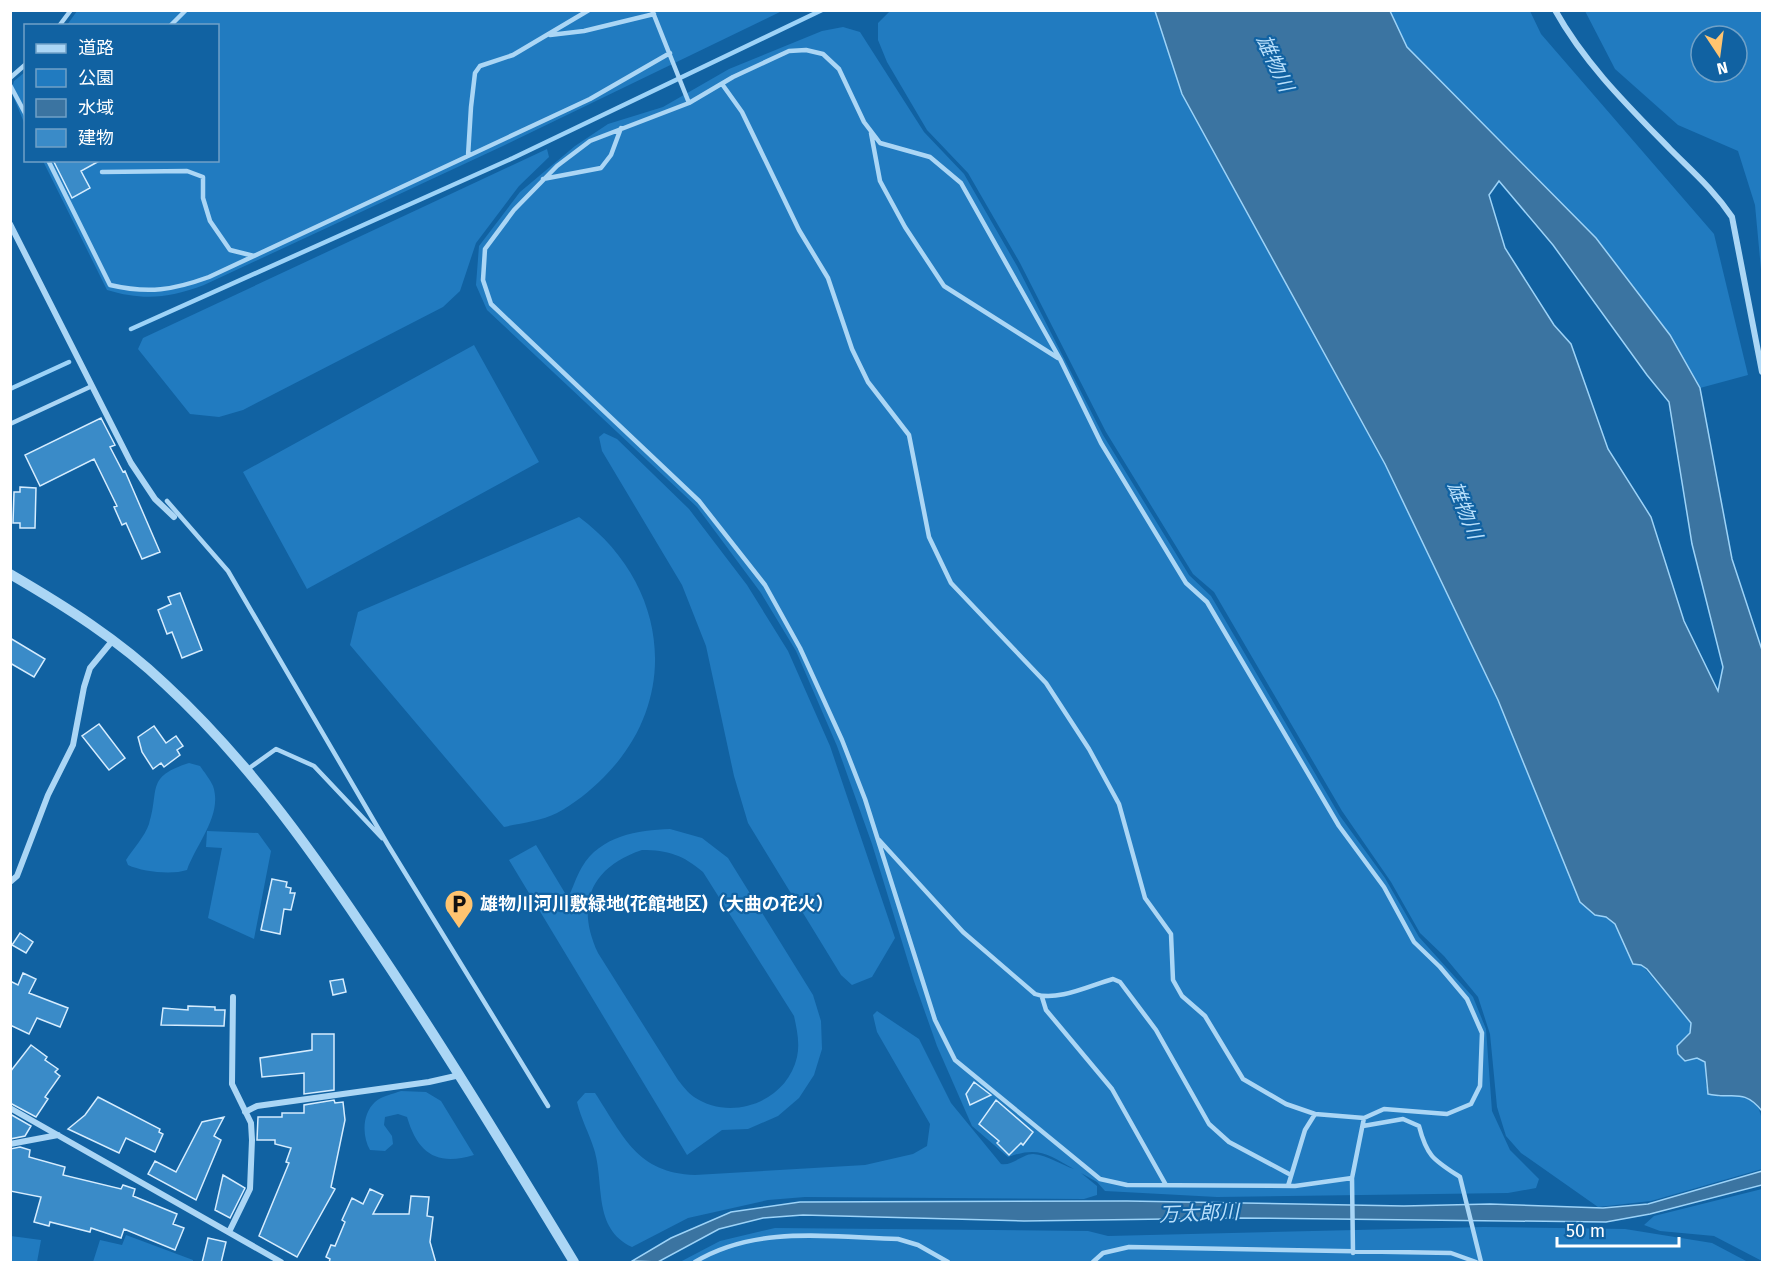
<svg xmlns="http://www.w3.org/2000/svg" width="1773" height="1273" font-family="'Fira Sans','Noto Sans JP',sans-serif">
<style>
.green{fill:#217bc0;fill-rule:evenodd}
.water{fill:#3b74a1;stroke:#9dd3f8;stroke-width:1.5;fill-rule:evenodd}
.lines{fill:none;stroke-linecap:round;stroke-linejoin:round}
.stream{stroke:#9dd3f8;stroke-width:4.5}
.building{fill:#3a8bc8;stroke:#d5ecfe;stroke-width:1.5}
.service{stroke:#abd6f5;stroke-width:4.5}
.minor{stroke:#abd6f5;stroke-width:6}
.tertiary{stroke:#abd6f5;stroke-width:10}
.labels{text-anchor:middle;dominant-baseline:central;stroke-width:4.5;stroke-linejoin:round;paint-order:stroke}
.poi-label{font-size:18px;font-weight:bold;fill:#fff;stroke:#1162a2;text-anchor:start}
.water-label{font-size:20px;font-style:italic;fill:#b8dffb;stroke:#1162a2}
</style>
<rect width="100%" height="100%" fill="#1162a2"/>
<path class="green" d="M77 11H782L505 145 204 285C169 298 144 301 107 290L43 161 218 160V26L67 25Z
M890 11H1155L1182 94 1385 464 1498 700 1571 880 1595 915 1606 917 1615 924 1630 951 1691 1023 1690 1033 1684 1038 1698 1058 1705 1061 1706 1086 1719 1097C1773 1084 1762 1133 1762 1169L1651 1201 1598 1207 1521 1153 1506 1136 1497 1107 1490 1034 1478 997 1444 956 1420 933 1391 882 1342 811 1214 592 1193 574 1106 432 1020 263 968 173 927 130 887 62 878 40V23Z
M1390 11H1530L1541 34 1714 234 1748 375 1700 388 1670 335 1407 47Z
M1585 11H1762V280L1755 205 1738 151 1678 125 1615 69ZM1701 36H1737V72H1701Z
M843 27 860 32 924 132 964 174 1017 266 1103 435 1189 575 1211 596 1340 816 1385 878 1419 937 1473 997 1486 1029 1492 1111 1510 1150 1539 1179 1536 1188 1508 1193 1217 1197 1105 1191 1097 1182 1081 1173 1097 1186V1195L1084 1199 805 1197 768 1200 688 1218 632 1247C592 1228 605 1184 594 1149 589 1133 581 1119 577 1102L585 1093H595C624 1137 637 1173 695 1175L865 1165 913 1154 927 1146 930 1124 877 1032 873 1015 877 1011 919 1039 951 1103 1001 1164C1013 1166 1022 1154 1033 1154 1048 1155 1061 1165 1074 1169 1048 1154 1038 1146 1008 1157L972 1126 937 1046 914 981 872 844 837 746 796 651 761 593 697 507 487 310 476 285 479 246 520 192 575 146 608 124 663 107 729 69 822 31Z
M25 72V125L11 91 14 81Z
M547 149 549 157 519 186 476 243 460 291 443 307 243 410 219 417 190 414 138 349 143 338Z
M474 345 539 462 307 589 243 472Z
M604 433 617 439 689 509 747 585 788 651 830 746 895 938 872 977 852 985 841 975 748 823 734 776 706 646 682 585 602 451 599 437Z
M579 517C667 582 683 698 604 777 590 791 574 804 557 813 541 821 521 823 504 827L350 645 358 612Z
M189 763 200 766C204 772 210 779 213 786 223 815 196 844 187 870 172 875 143 872 128 865L126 860C133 849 145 836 149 824 160 789 145 777 189 763Z
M670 829 702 838 728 858 813 995 821 1021 822 1049 814 1075 799 1098 778 1116 748 1129 722 1130 687 1155 509 860 536 845 568 898C573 888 576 877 582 867 600 836 638 830 670 829ZM642 850C668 850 683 855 703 872L794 1016C797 1030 800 1043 797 1057 787 1102 731 1122 694 1097 688 1093 683 1086 678 1080L598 953C575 904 591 867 642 850Z
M207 831 258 833 271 851 254 939 208 918 222 848 206 847Z
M401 1091 426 1092 441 1101 474 1155C437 1166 418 1154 407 1117L398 1114 385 1117 384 1125 392 1136 393 1144 385 1151 370 1150C362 1136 362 1114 375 1102 381 1096 393 1094 401 1091Z
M1762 1189V1261L1714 1236 1660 1231 1644 1225 1654 1216Z
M1484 1227 1625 1229 1712 1243 1748 1262H680L720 1241 775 1228 1088 1231 1108 1236Z
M126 1235 193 1260V1262H93L100 1240 122 1245Z
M11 1236 41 1240 37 1262H11Z"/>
<path class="water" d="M1155 11H1390L1407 47 1596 238 1670 335 1700 388 1732 559 1762 650V1111C1743 1087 1732 1100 1708 1094L1705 1062 1697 1058 1685 1061 1678 1054 1677 1046 1690 1033 1691 1023 1647 969 1641 965 1633 964 1615 924 1606 917 1595 915 1580 902 1498 700 1385 464 1182 94ZM1499 181 1553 245 1647 375 1669 402 1692 544 1723 667 1718 691 1684 621 1651 517 1608 449 1571 344 1554 325 1505 248 1489 195Z
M1762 1171V1185L1650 1214 1606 1222 1238 1218 1024 1221 803 1215 763 1218 719 1229 658 1262 632 1261 671 1238 731 1212 800 1202 1127 1201 1404 1206 1490 1204 1603 1208 1648 1204Z"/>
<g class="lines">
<path class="stream" d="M131 329 513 158 822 10
M10 389 69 362"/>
</g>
<path class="building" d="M53 160H101L81 171 90 188 72 198Z
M101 418 115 445 110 447 123 472 125 471 160 552 142 559 126 523 122 525 114 507 117 506 94 459 40 486 25 455Z
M20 487 36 488 35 528H20V523H13L14 492H20Z
M180 593 202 650 182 658 172 632 167 634 158 610 171 604 168 597Z
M10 638 45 659 34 677 10 663Z
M99 724 125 758 109 770 82 736Z
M154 726 166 743 176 736 183 746 177 750 180 755 164 767 161 763 153 769 142 752 138 737Z
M272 879 287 882 286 887 291 888 290 893H295L291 910 284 909 280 934 261 930Z
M20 933 33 942 26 953 12 945Z
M23 973 36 979 29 993 68 1008 60 1027 37 1018 29 1034 10 1025V981L18 985Z
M343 979 346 992 333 995 330 981Z
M188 1006 215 1007V1010H225L224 1026 161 1025 163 1008 188 1010Z
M312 1034H334V1090L304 1094V1073L262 1077 260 1058 312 1050Z
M31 1045 47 1057 45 1060 58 1069 55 1072 60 1076 45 1097 48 1099 36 1117 10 1103V1072Z
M974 1082 991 1095 970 1105 966 1094Z
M98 1097 160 1129 159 1132 163 1134 155 1152 126 1138 119 1153 68 1129 85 1115Z
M334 1100 335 1103 343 1102 345 1120 331 1187 335 1189 297 1257 259 1236 289 1163 286 1162 291 1148 275 1144V1140H257L258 1117H282V1113H304V1105Z
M996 1100 1033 1132 1023 1145 1021 1143 1009 1155 997 1143 999 1141 979 1124Z
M10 1114 31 1126 25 1136 10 1139Z
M224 1117 214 1136 221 1140 196 1200 148 1174 155 1161 176 1172 202 1122Z
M20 1147 30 1150 29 1157 65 1167 63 1175 121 1189 123 1185 135 1189 133 1196 177 1214 173 1224 184 1228 175 1250 124 1229 121 1238 91 1228 90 1232 50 1222 49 1226 34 1222 41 1197 10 1191V1149Z
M223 1175 245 1188 230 1218 215 1210Z
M370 1189 383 1195 373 1214H409L411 1196 429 1197 427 1216 433 1217 430 1242 436 1263H329L330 1259 326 1257 331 1245 335 1246 345 1222 342 1220 352 1198 363 1204Z
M208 1238 226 1242 221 1263H202Z"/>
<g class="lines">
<path class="service" d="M652 10 689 103
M59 26 71 10
M170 26 186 10
M550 35 584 31 654 14
M10 78 26 64
M722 84 742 112 799 230 828 278 852 349 868 382 909 435 929 537 951 583 1046 683 1089 749 1119 804 1145 898 1171 934 1173 980 1182 996 1205 1016 1243 1079 1286 1104 1315 1114 1364 1118 1352 1178 1353 1253
M10 85 26 115
M871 133 880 181 905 227 944 286 1058 358
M468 156 471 107 475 73 480 66 513 55 589 10
M48 160 110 285C149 294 173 290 209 277L590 99 670 53
M102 172 187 171 203 177V198L210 221 230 250 254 256
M543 179 601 168 611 155 621 128
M10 424 92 386
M167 501 228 571 388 845 548 1106
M248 769 276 749 314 766 382 838
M879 840 963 932 1035 994C1057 1002 1091 985 1113 979L1120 982 1156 1030 1209 1124 1229 1142 1291 1175
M1042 997 1046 1010 1112 1089 1166 1185
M1363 1126 1403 1119 1419 1126C1427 1157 1434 1160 1460 1177L1481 1262
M1352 1178 1295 1186 1127 1185 1100 1179 955 1060 935 1020 865 799 842 740 800 648 765 585 699 501 491 304 483 280 485 249 514 210 557 166 590 141 689 103 733 77 789 51 806 50 823 54 839 69 864 122 880 143 930 157 961 183 1060 359 1101 443 1186 583 1207 602 1339 826 1384 887 1414 942 1440 967 1467 999 1482 1033 1480 1086 1471 1104 1447 1114 1384 1109 1364 1118
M1288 1186 1305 1130 1315 1114
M695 1262C756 1225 830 1237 898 1239L918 1245 948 1262
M1093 1262 1103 1253 1129 1247 1451 1253 1476 1262"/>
<path class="minor" d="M1555 10C1585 64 1628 106 1670 149 1693 172 1714 190 1732 217L1762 372
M10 224 131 463 155 499 174 517
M10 882 17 876 48 795 73 745 84 687 90 668 113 640
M10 1108 281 1262
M245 1112 257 1106 429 1082 460 1075
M10 1144 58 1135
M229 1232 250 1189 252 1140 251 1123 232 1084 233 997"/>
<path class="tertiary" d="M10 574C65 606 119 640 165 684 243 756 305 841 364 929 438 1038 506 1150 574 1262"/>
</g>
<defs>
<g id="parking-pin" transform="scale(1.5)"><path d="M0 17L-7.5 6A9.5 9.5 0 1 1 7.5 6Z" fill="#ffc470" stroke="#1162a2"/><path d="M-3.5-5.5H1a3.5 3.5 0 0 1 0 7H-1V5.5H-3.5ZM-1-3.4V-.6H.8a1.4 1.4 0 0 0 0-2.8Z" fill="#111"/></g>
</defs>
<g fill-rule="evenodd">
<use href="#parking-pin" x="459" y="904"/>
</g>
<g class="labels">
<g class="poi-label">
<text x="480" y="904">雄物川河川敷緑地(花館地区)（大曲の花火）</text>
</g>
<g class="water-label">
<text transform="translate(1275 63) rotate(65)">雄物川</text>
<text transform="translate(1465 510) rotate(68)">雄物川</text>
<text transform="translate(1199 1213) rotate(-2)">万太郎川</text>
</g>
</g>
<rect width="1773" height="1273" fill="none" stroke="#ffffff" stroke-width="24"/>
<rect x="24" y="24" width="195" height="138" fill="#1162a2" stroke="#70a1c7" stroke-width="1.5"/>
<rect x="36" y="44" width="30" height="9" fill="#abd6f5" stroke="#70a1c7" stroke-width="1.5"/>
<text x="78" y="54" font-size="18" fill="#ffffff">道路</text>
<rect x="36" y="69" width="30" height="18" fill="#217bc0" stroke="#70a1c7" stroke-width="1.5"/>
<text x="78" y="84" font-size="18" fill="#ffffff">公園</text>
<rect x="36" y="99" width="30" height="18" fill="#3b74a1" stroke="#70a1c7" stroke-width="1.5"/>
<text x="78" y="114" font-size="18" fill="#ffffff">水域</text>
<rect x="36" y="129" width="30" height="18" fill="#3a8bc8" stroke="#70a1c7" stroke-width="1.5"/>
<text x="78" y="144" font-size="18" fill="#ffffff">建物</text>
<g transform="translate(1719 54) rotate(167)"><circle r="28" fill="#1162a2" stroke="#70a1c7" stroke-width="1.5"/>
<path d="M0-4.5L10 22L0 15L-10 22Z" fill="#ffc470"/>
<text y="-9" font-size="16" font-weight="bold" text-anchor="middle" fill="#ffffff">N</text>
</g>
<path d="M1557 1237v9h122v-9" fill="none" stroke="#ffffff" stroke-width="3"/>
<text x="1566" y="1237" font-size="18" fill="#ffffff" stroke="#1162a2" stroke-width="4.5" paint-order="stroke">50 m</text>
</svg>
